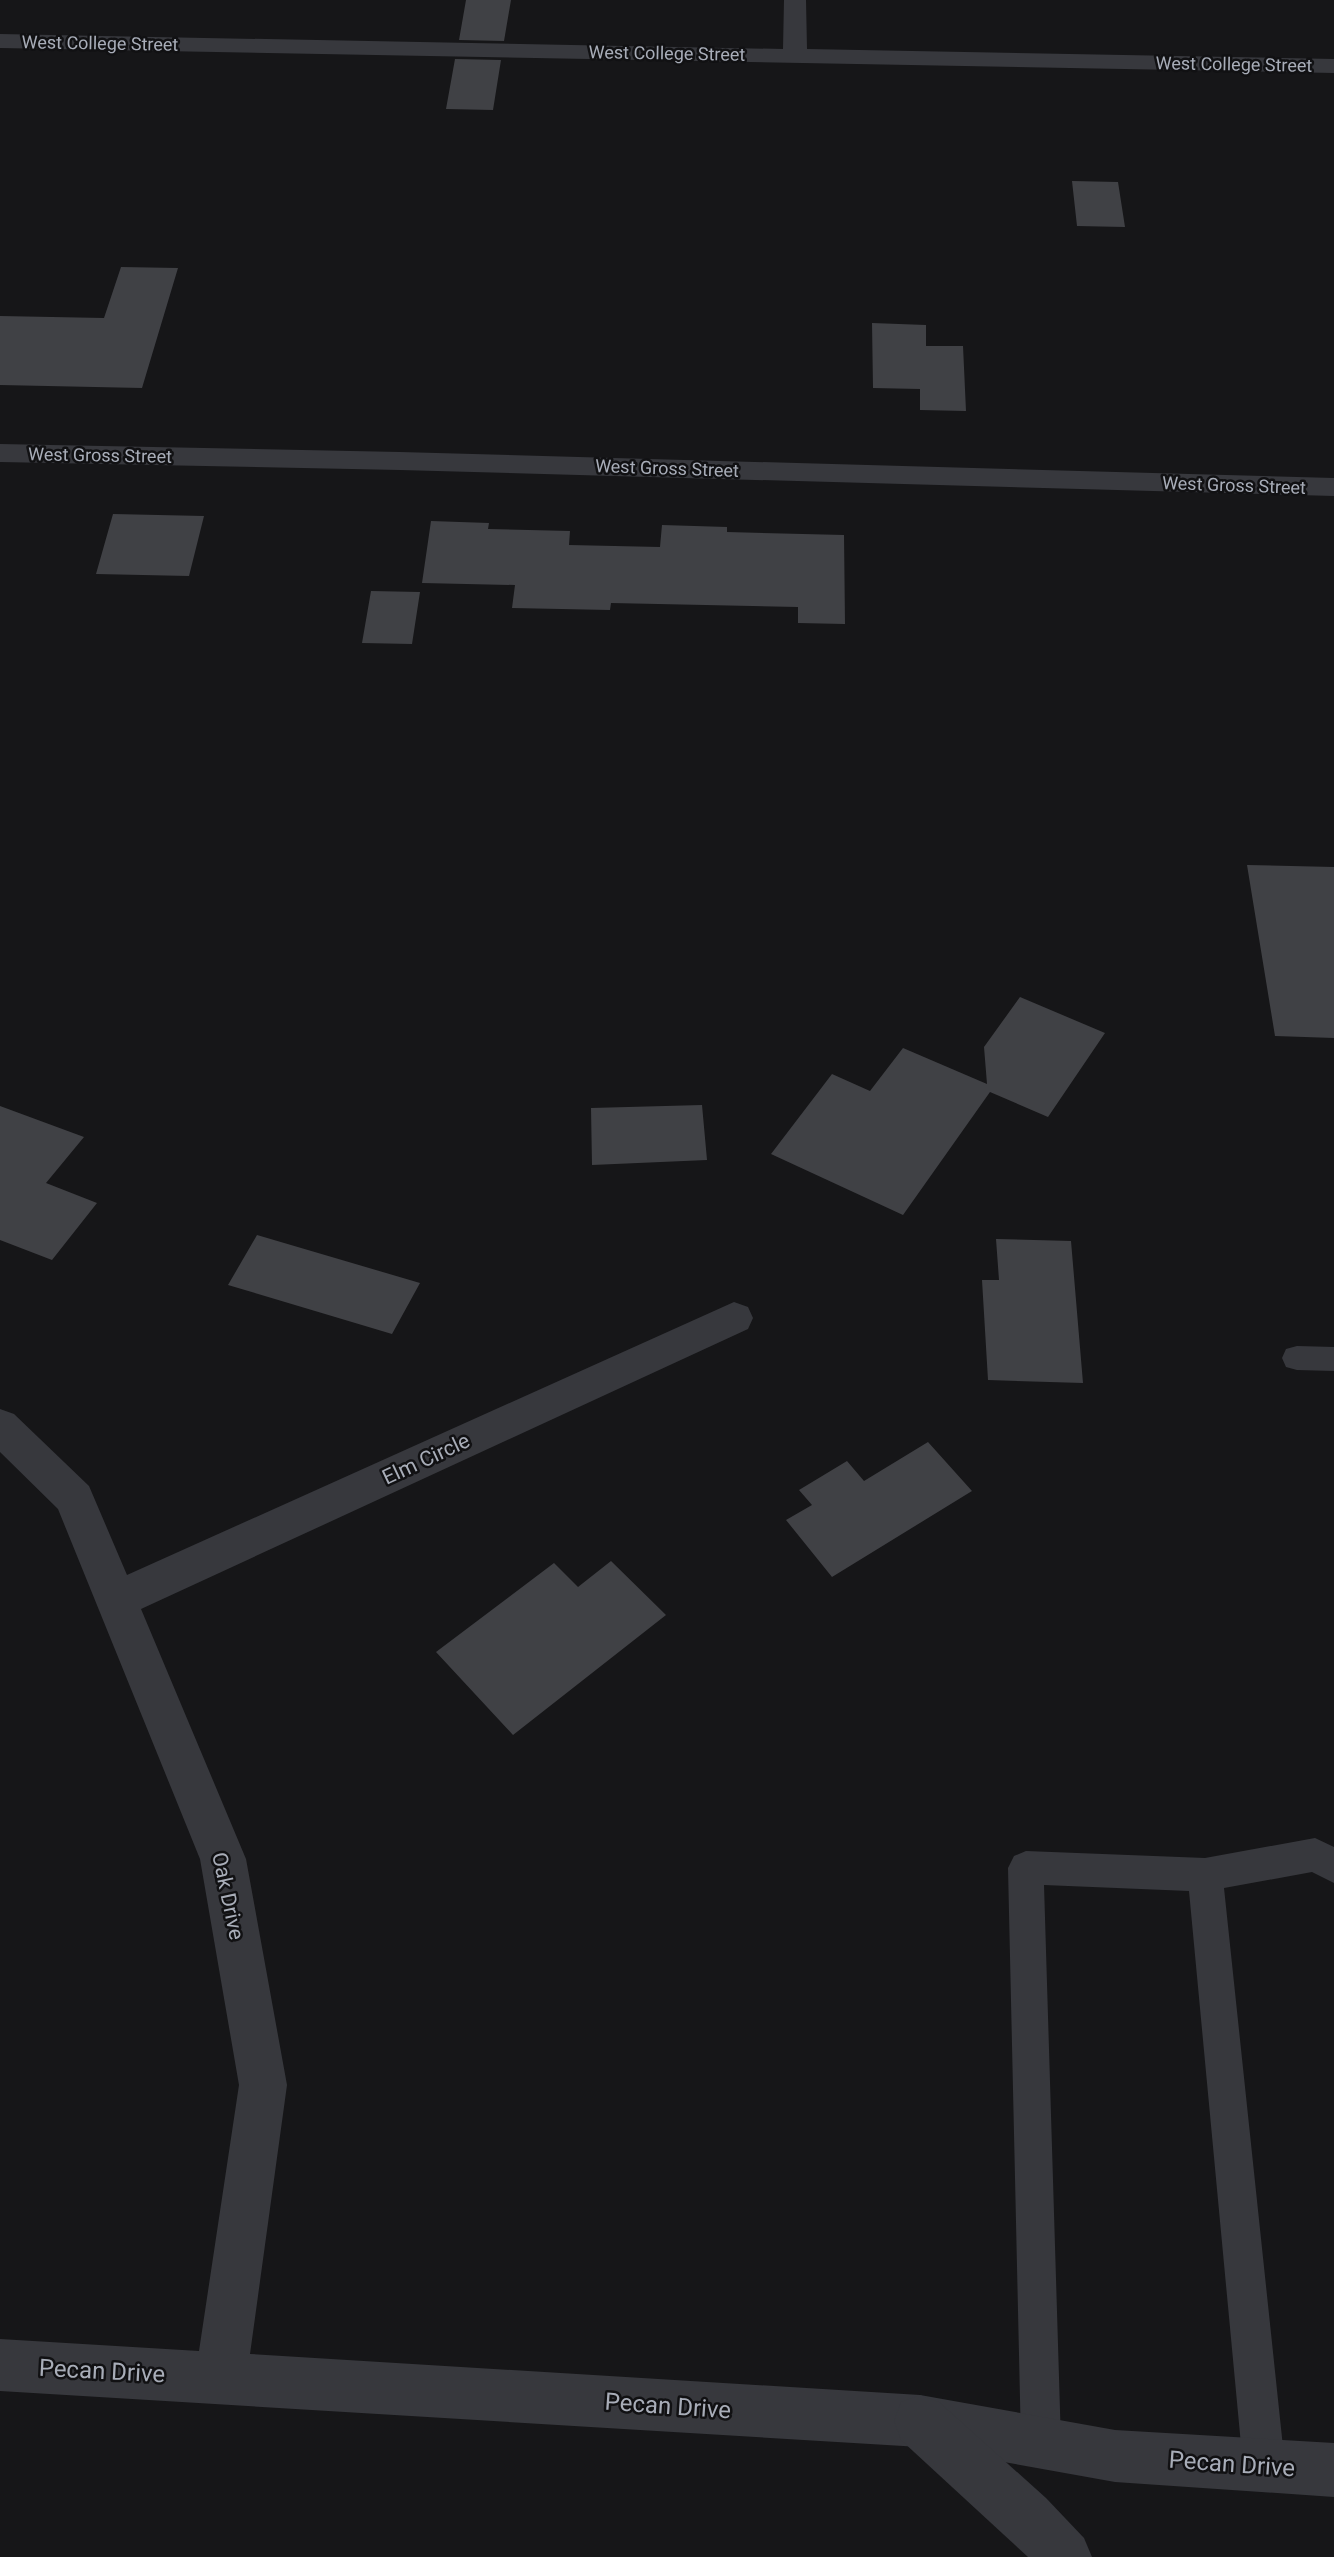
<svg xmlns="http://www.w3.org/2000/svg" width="1334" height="2557" font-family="Roboto,sans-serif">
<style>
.building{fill:#404145}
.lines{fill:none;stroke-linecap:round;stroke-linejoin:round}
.service{fill:#37383d;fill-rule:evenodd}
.minor{fill:#37383d;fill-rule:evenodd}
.tertiary{fill:#37383d;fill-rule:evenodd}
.labels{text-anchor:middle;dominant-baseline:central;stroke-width:5;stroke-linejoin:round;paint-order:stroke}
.far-street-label{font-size:18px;fill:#a8adb8;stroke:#111113}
.street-label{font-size:21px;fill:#a8adb8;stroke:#111113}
.near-street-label{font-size:24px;fill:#a8adb8;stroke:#111113}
</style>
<rect width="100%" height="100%" fill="#161618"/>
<path class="building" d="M466 0H511L504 41 459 40Z
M455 59 501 60 493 110 446 109Z
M1072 181 1118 182 1125 227 1077 226Z
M121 267 178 268 142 388 0 385V316L104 318Z
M872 323 926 325V346H963L966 411 920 410V389L873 388Z
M113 514 204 516 189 576 96 574Z
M431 521 489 523 488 529 570 531 569 545 660 547 662 525 727 527V532L844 535 845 624 798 623V607L611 603 610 610 512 608 515 585 422 583Z
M371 591 420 592 412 644 362 643Z
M1247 865 1334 867V1038L1275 1036Z
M1020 997 1105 1033 1048 1117 990 1092 903 1215 771 1154 832 1074 870 1091 903 1048 987 1084 984 1047Z
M702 1105 707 1160 592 1165 591 1108Z
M0 1106 84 1137 46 1183 97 1203 52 1260 0 1240Z
M257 1235 420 1283 392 1334 228 1285Z
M996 1239 1071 1241 1083 1383 988 1380 982 1280H999Z
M928 1442 972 1491 832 1577 786 1520 812 1505 799 1490 847 1461 864 1481Z
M611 1561 666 1615 513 1735 436 1652 554 1563 578 1587Z"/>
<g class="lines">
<path class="service" d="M1297 1346 1334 1347V1371L1297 1370 1286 1367 1282 1358 1286 1349Z
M1315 1838 1334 1847V1883L1312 1872 1224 1888 1285 2466 1279 2481 1264 2487 1249 2481 1243 2466 1189 1891 1044 1885 1061 2443 1055 2457 1041 2463 1027 2457 1021 2443 1008 1868 1014 1856 1026 1851 1205 1858Z"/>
<path class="minor" d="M784 0H806L807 49 1334 59V73L0 48V34L783 49Z
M0 444 400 452 1334 478V496L400 470 0 462Z
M734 1302 748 1307 753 1318 748 1329 141 1609 246 1859 287 2085 250 2354 920 2395 1115 2430 1334 2443V2497L1115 2482 920 2447 0 2391V2339L199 2351 239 2085 200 1859 58 1509 0 1452V1409L14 1414 89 1486 127 1575Z"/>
<path class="tertiary" d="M920 2395 939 2402 1046 2498 1084 2538 1092 2557H1028L901 2440 894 2421 901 2402Z"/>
</g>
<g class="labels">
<g class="far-street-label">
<text transform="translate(100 43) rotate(1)">West College Street</text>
<text transform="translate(667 53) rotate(1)">West College Street</text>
<text transform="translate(1234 64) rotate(1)">West College Street</text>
<text transform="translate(100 455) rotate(1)">West Gross Street</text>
<text transform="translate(667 468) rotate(2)">West Gross Street</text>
<text transform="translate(1234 485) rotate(2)">West Gross Street</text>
</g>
<g class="street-label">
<text transform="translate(426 1459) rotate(-25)">Elm Circle</text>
<text transform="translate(228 1896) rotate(78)">Oak Drive</text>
</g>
<g class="near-street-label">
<text transform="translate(102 2371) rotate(3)">Pecan Drive</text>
<text transform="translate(668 2406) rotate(4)">Pecan Drive</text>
<text transform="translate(1232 2464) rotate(4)">Pecan Drive</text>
</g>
</g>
</svg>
